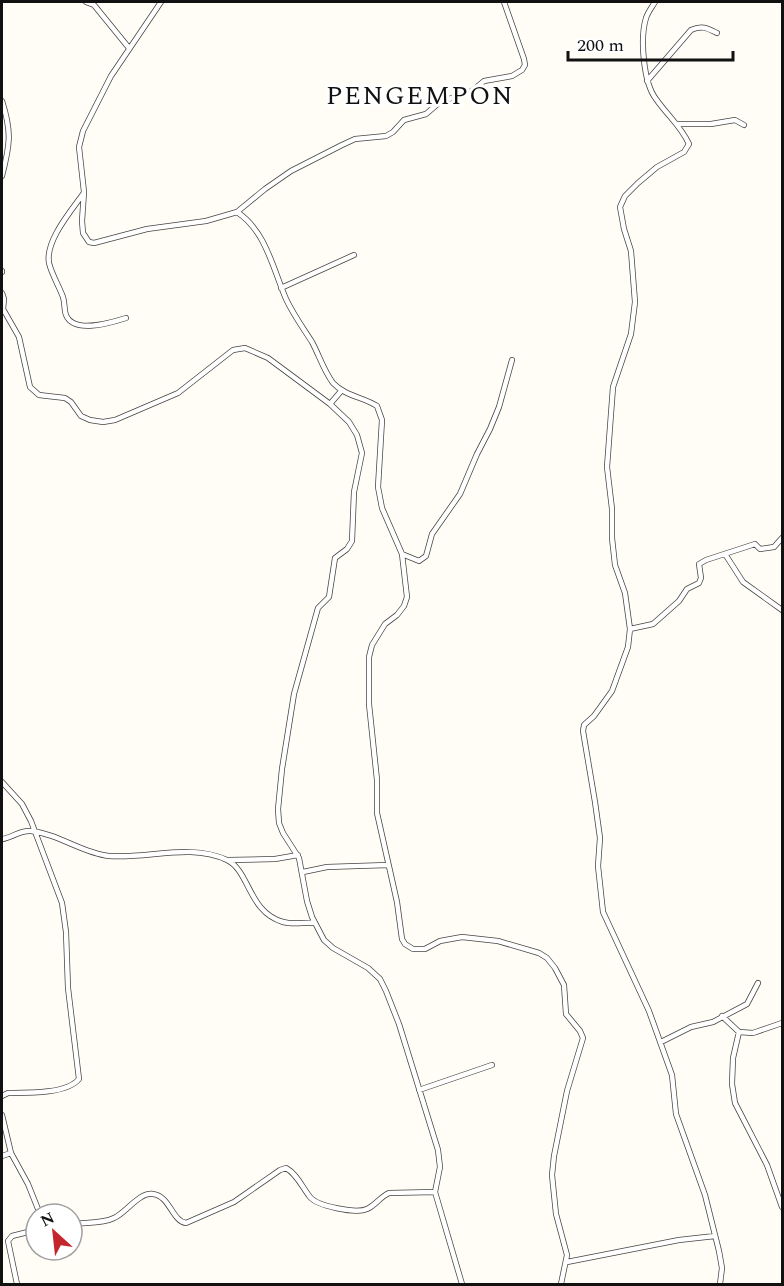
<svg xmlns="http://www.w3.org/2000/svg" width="784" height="1286" font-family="Spectral,serif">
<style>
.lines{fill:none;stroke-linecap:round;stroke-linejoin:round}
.minor-casing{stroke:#444;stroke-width:6}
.minor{stroke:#fff;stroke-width:4.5}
.labels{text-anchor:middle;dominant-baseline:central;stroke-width:6;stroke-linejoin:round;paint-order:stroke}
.quarter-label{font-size:26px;letter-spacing:1.5px;fill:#111;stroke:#fff}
</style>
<rect width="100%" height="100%" fill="#fffdf5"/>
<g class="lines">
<g class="minor-casing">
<path id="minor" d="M86 2 94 5 129 48
M161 2 111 76 83 131 79 147 84 192 82 221 83 233 89 242 94 243 147 229 206 221 237 212C266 231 273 269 286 299 293 314 303 328 312 342 319 355 324 371 333 383 345 396 363 397 377 406L382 420 378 487 382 508 402 554 407 597 404 606 397 615 385 624 372 645 369 657V704L377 780V813L397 902 402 939 405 944 413 949H425L440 941 462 937 498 941 539 953 547 958 555 968 564 985 566 1014 580 1031 583 1038 567 1091 554 1156 552 1175 556 1214 567 1255 561 1284
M655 2C652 7 648 12 646 18 640 38 643 82 656 99 667 115 681 126 689 144L684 152 657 167 638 183 625 196 620 207 624 229 631 251 635 302 631 334 613 387 607 467 612 509V538L615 565 625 593 630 629 628 647 612 691 594 716 584 725 583 731 595 802 600 838 598 866 603 912 649 1011 672 1075 676 1114 705 1195 719 1251 722 1268 720 1284
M647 81 691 30C702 25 707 28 717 33
M2 101C12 132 10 145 2 176
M677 124H711L735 120 744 125
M83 194C71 211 45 241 49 263 52 275 59 286 63 297 65 303 64 310 66 315 74 335 113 322 126 318
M237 212 265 189 291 171 342 145 355 139 386 136 393 132 404 120 426 114 440 102 472 91 484 81 512 76 522 70 525 65 524 59 504 2
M2 271V272
M281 288 354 255
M2 293 4 299 3 309 19 337 30 387 39 395 65 398 71 402 81 416 90 420 103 422 115 420 178 393 233 350 245 348 268 358 330 404 349 422 357 435 362 453 354 492 352 541 347 549 335 558 329 597 318 608 294 694 282 769 278 809 279 823 283 833 299 858 307 901 312 917 324 940 333 948 368 968 380 979 386 991 399 1024 438 1150 440 1167 435 1192 462 1284
M330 404 342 390
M402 554 419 561 426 556 432 534 460 494 477 454 490 429 499 407 512 360
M725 554 743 582 782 610
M630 629 653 624 679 601 687 589 699 583 701 578 699 564 706 560 755 544 760 549 774 547 782 538
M2 782 22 804 31 821 62 903 66 932 68 988 79 1079C67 1094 27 1093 8 1093L2 1096
M2 839C12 838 19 830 31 831 59 834 82 853 109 856 148 859 190 843 227 860 250 871 248 912 283 922 294 925 304 922 315 923
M228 860 275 859 298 855
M303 872 327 867 388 865
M722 1016 739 1032 753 1033 782 1023
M739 1032 733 1058 732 1084 735 1103 767 1165 782 1207
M661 1042 691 1027 713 1022 747 1004 758 983
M419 1090 492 1065
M2 1115 11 1153 28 1184 40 1214
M2 1156 11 1153
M72 1224C85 1222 102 1224 114 1218 126 1213 139 1192 153 1194 170 1196 172 1221 186 1223L234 1202 280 1170 286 1168C297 1174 302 1187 310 1197 317 1206 356 1214 367 1209 376 1205 380 1197 389 1193L435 1192
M567 1262 679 1240 715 1236
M17 1284 8 1241 12 1236 36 1230"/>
</g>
<use href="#minor" class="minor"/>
</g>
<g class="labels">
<g class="quarter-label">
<text x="420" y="96">PENGEMPON</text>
</g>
</g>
<rect width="784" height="1286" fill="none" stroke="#111111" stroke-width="6"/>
<g transform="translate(54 1232) rotate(333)"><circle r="28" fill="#ffffff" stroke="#a0a0a0" stroke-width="1.5"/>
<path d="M0-4.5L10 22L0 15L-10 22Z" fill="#c4262e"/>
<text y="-9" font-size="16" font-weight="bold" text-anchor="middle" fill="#111111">N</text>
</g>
<path d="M568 51v9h165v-9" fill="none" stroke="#111111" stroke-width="3"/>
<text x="577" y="51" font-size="18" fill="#111111" stroke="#ffffff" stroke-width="4.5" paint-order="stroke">200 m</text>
</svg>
